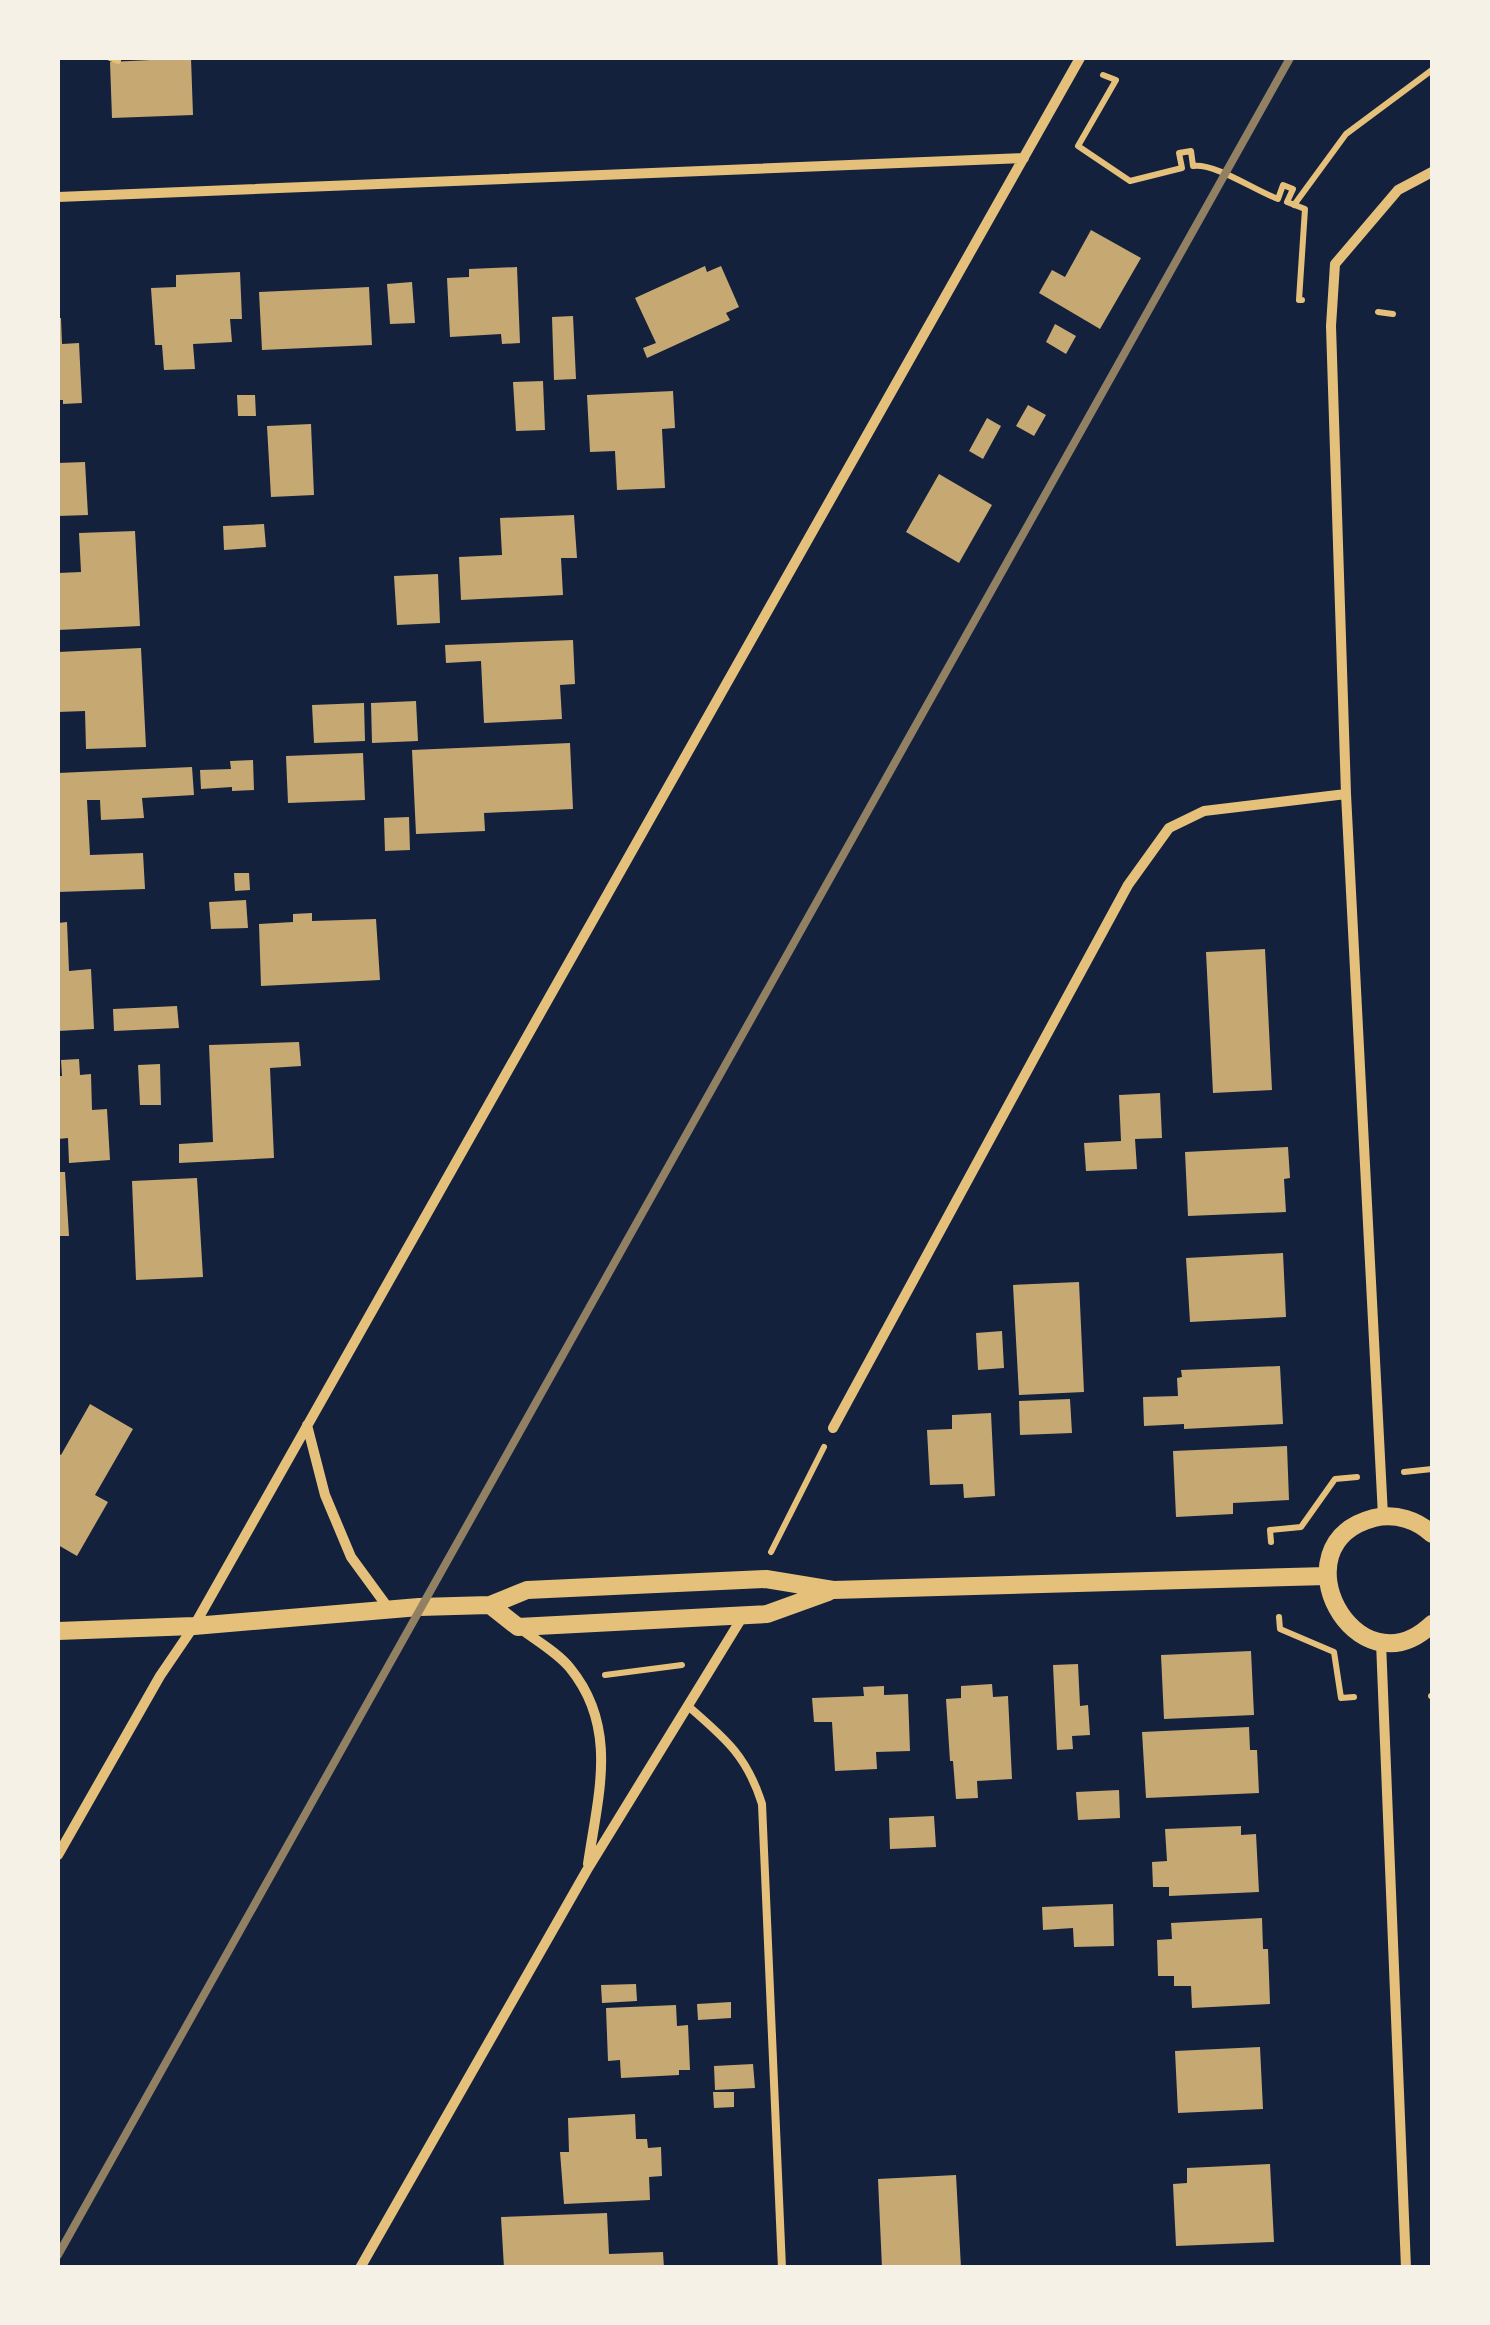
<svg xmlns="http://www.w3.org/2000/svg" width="1490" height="2325" font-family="Literata,serif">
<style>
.building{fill:#c6a872}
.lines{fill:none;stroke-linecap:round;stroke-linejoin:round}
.path{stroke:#e5c07b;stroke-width:6}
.service{stroke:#e5c07b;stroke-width:8}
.minor{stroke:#e5c07b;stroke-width:10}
.tertiary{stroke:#e5c07b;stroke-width:18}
.rail{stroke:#918062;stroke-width:8}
</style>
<rect width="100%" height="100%" fill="#14213d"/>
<path class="building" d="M191 58 193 115 112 118 110 62Z
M1091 230 1141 258 1100 329 1039 293 1052 270 1065 277Z
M705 266 707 272 721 266 739 307 726 313 730 320 647 358 643 348 656 343 635 298Z
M517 267 520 343 502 344 501 334 450 337 447 278 469 277V269Z
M240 272 242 319H230L232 342 193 344 195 369 164 370 162 345H155L151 288 176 287V275Z
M412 282 415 323 390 324 387 284Z
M369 287 372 345 262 350 259 292Z
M573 316 576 379 554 380 552 317Z
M58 318H61L62 344 79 343 82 403 63 404V400H58Z
M1055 324 1076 336 1066 354 1046 342Z
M543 381 545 430 516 431 513 382Z
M673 391 675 428 662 429 665 488 617 490 615 451 590 452 587 395Z
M237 395H255L256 416H238Z
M1028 405 1046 415 1034 436 1016 426Z
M987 418 1001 426 983 459 969 451Z
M311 424 314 495 271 497 267 426Z
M85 462 88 515 58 516V463Z
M939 474 992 505 959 563 906 532Z
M574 515 577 558H561L563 595 461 600 459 557 502 555 500 518Z
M264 524 266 547 224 550 223 526Z
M135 531 140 626 58 630V573L81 572 79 533Z
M438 574 440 623 397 625 394 576Z
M573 640 575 684 560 685 562 719 484 723 481 661 446 663 445 645Z
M141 648 146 747 86 749 85 711 58 712V652Z
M416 701 418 741 372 743 371 703Z
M364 703 365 741 314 743 312 705Z
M570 743 573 809 484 813 485 831 416 834 412 750Z
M363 753 365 800 288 803 286 756Z
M253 760 254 790 232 791V787L201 789 200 770 231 769 230 761Z
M192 767 194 795 142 798 144 818 101 820 100 800H87L90 855 143 853 145 889 58 892V773Z
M409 817 410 850 385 851 384 818Z
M234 873H249L250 890 235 891Z
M246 900 248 928 211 929 209 902Z
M312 913V921L376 919 380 980 261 986 259 924 293 922V914Z
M67 922 69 971 91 969 94 1029 58 1031V923Z
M1265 949 1272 1090 1213 1093 1206 952Z
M177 1006 179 1028 114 1031 113 1009Z
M299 1042 301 1066 270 1068 274 1158 179 1163V1144L213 1142 209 1045Z
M79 1059 80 1075 91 1074 92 1110 107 1109 110 1160 69 1163 68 1138 58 1139V1076H62L61 1060Z
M160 1064 161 1105H140L138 1065Z
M1160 1093 1162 1138 1135 1139 1137 1169 1086 1171 1084 1143 1121 1141 1119 1095Z
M1288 1147 1290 1178 1284 1179 1286 1212 1188 1216 1185 1152Z
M58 1172H65L69 1236H58Z
M197 1178 203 1277 136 1280 132 1181Z
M1283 1253 1286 1317 1190 1322 1186 1258Z
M1079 1282 1084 1392 1019 1395 1013 1285Z
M1002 1331 1004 1368 978 1370 976 1333Z
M1280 1366 1283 1424 1184 1429V1424L1144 1426 1143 1397 1178 1396 1177 1378 1182 1377 1181 1370Z
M1070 1399 1072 1433 1020 1435 1019 1401Z
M90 1404 133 1429 95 1495 108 1502 77 1556 58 1545V1453L61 1455Z
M991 1413 995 1496 964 1498 963 1484 930 1485 927 1430 952 1429V1415Z
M1287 1446 1289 1500 1233 1503V1514L1176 1517 1173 1451Z
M1251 1651 1254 1715 1164 1719 1161 1655Z
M1078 1664 1080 1706 1088 1705 1090 1735 1072 1736 1073 1749 1057 1750 1053 1665Z
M992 1684 993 1697 1008 1696 1012 1779 977 1781 978 1798 956 1799 953 1761H950L946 1699 961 1698V1686Z
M884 1686V1695L908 1694 910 1751 876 1752 877 1769 835 1771 832 1722H814L812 1698 864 1696 863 1687Z
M1249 1727 1250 1750H1257L1259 1793 1146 1798 1142 1732Z
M1119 1790 1120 1818 1078 1820 1076 1792Z
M934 1816 936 1847 890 1849 889 1818Z
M1241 1826V1835L1256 1834 1259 1892 1169 1896V1887H1153L1152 1862 1167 1861 1165 1829Z
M1113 1904 1114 1946 1074 1947 1073 1928 1043 1930 1042 1907Z
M1262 1918 1263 1949H1268L1270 2004 1192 2008 1191 1986H1174V1976H1158L1157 1940 1172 1939 1171 1923Z
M636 1984 637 2001 602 2003 601 1985Z
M731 2002V2018L698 2020 697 2004Z
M676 2005 677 2026 688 2025 690 2070H679V2075L621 2078 620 2060 608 2061 606 2008Z
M1260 2047 1263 2109 1178 2113 1175 2051Z
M753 2064 755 2088 715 2090 714 2066Z
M713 2092H734V2107L714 2108Z
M635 2114 636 2139H647L648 2148 661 2147 662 2176 649 2177 650 2200 564 2204 560 2152H569L568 2118Z
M1270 2164 1274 2242 1176 2246 1173 2184 1187 2183V2168Z
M956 2175 961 2268H882L878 2179Z
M607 2213 609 2254 663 2252 664 2268H504L501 2217Z"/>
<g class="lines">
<path class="path" d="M110 58 118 61
M1103 75 1116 80 1078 146 1130 181 1182 168 1179 153 1191 151 1193 166C1215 163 1254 190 1278 199L1283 185 1293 189 1287 202 1305 209 1299 300H1302
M1294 205 1346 134 1432 70
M1378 312 1393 314
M1404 1472 1432 1469
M1271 1542 1270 1530 1301 1527 1335 1479 1357 1477
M771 1552 824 1447
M1279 1617 1280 1629 1334 1652 1341 1698 1354 1697
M605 1675 682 1665
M1431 1696H1432"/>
<path class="service" d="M688 1706C725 1738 747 1756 762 1804L782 2268"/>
<path class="minor" d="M58 197 1024 158
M307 1425 325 1495 351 1557 389 1609
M833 1428 1128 885 1169 828 1204 811 1346 794
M1383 1516 1346 794 1331 326 1335 264 1398 190 1432 172
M521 1629C537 1641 558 1653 570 1668 619 1728 598 1795 588 1864
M1381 1642 1406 2268
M58 1855 160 1676 194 1626 1080 58
M360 2268 587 1870 743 1616"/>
<path class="tertiary" d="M1432 1534C1417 1520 1396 1513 1374 1518 1274 1544 1356 1696 1432 1624
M490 1605 518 1627 767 1614 828 1592
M58 1631 194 1626 419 1607 490 1605 527 1590 766 1579 833 1590 1327 1576"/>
<path class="rail" d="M58 2255 1290 58"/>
</g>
<rect width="1490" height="2325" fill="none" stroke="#f6f1e7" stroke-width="120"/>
</svg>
